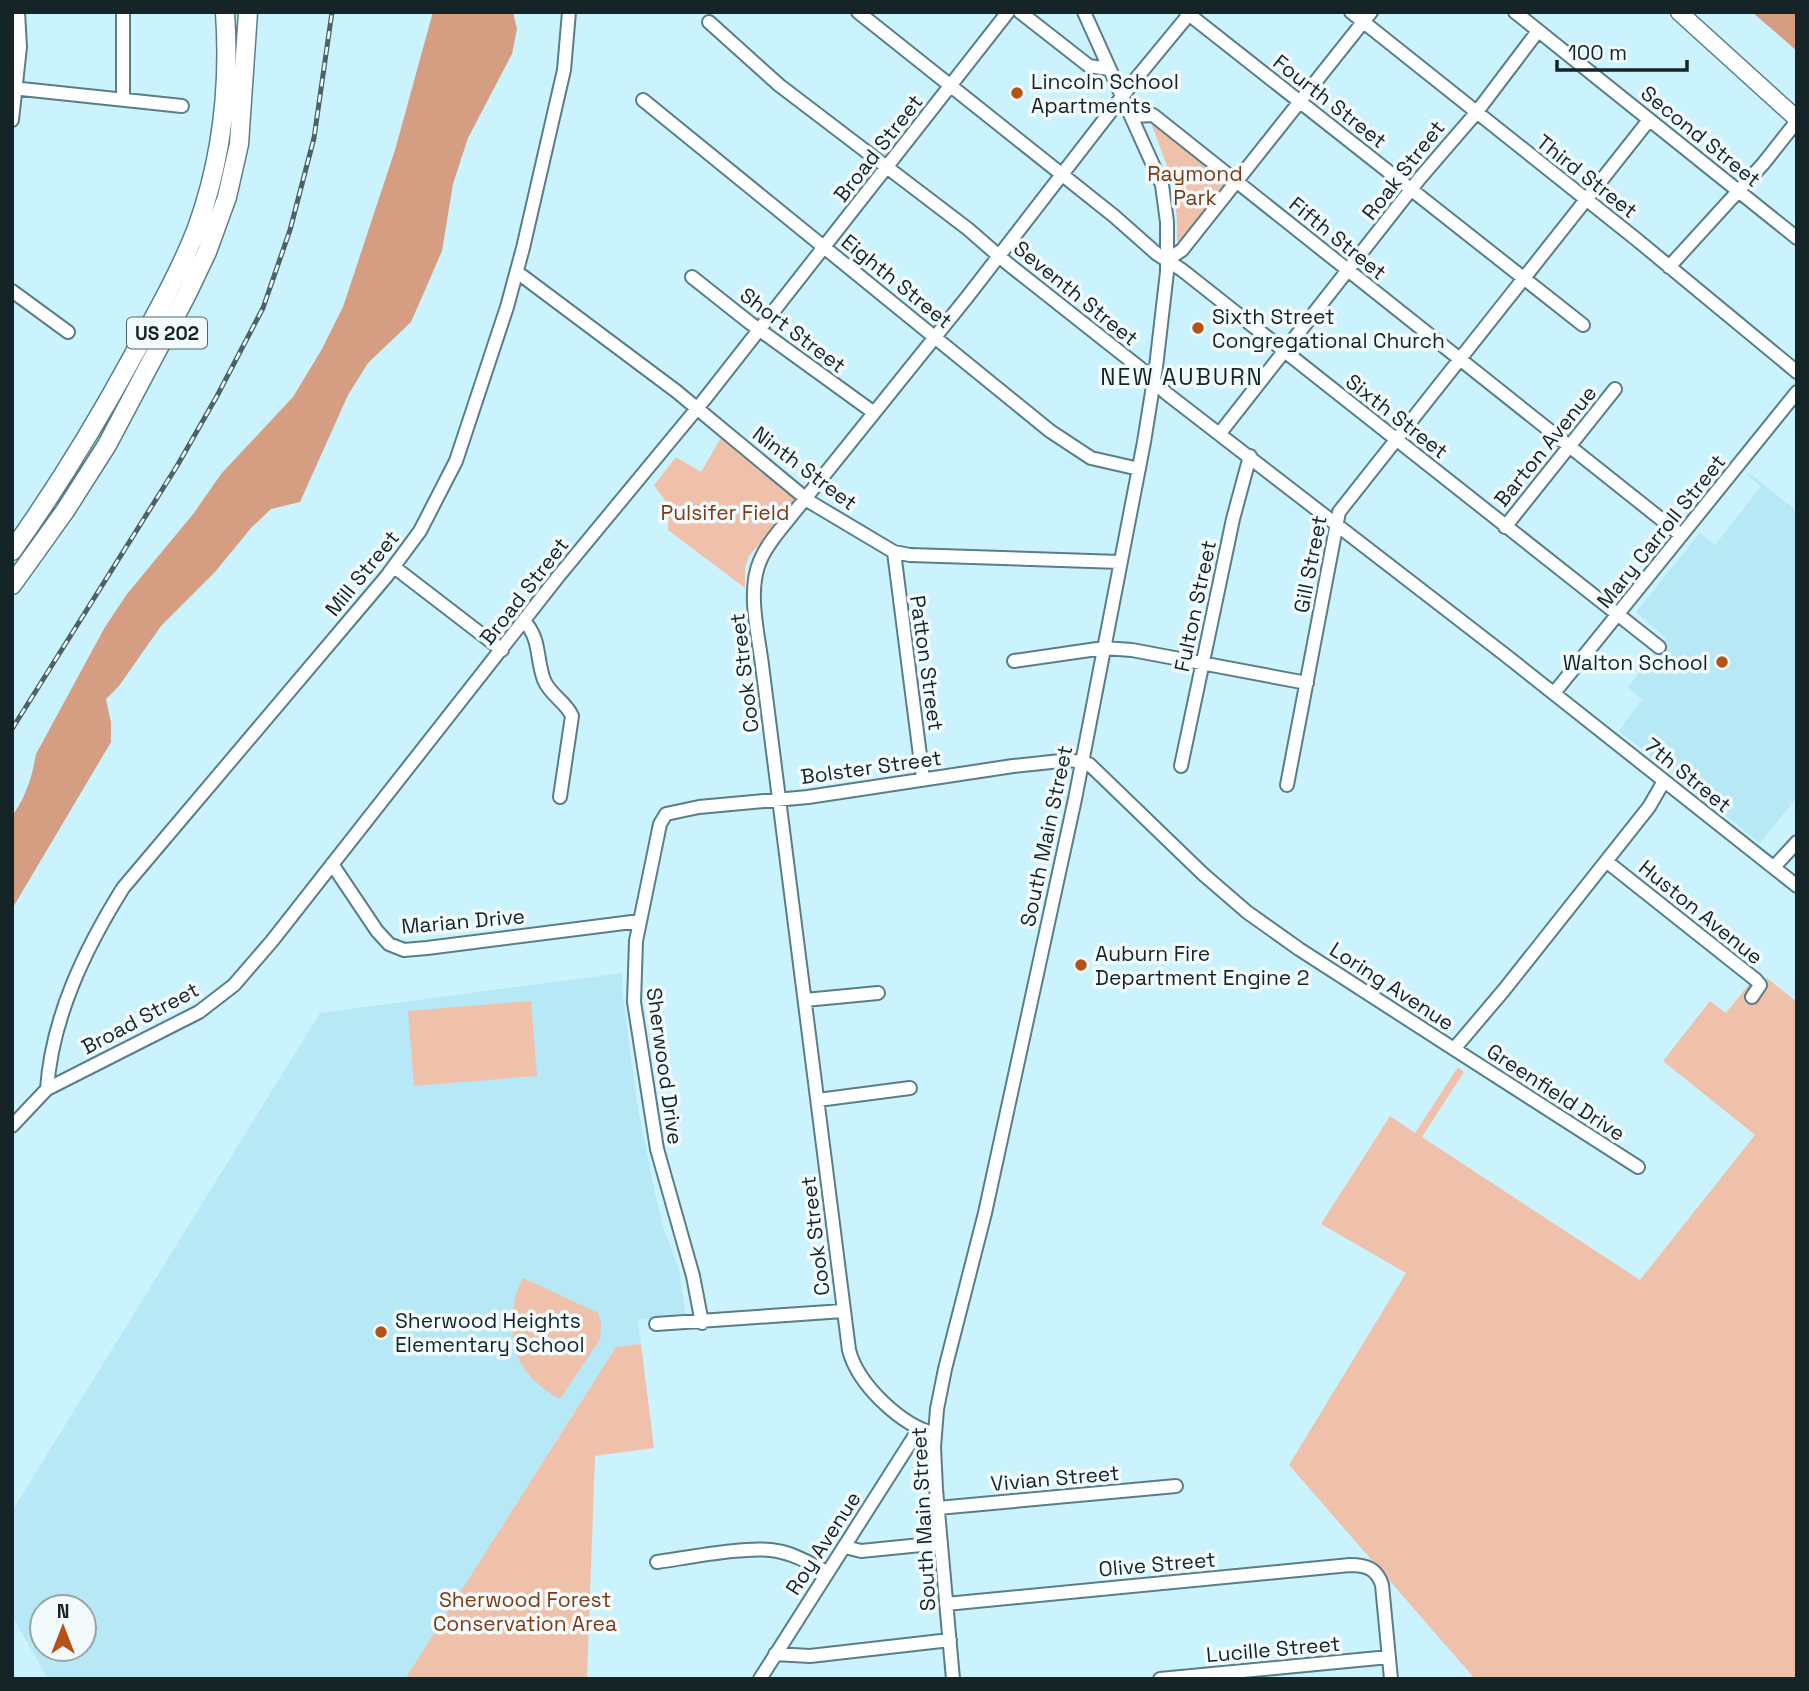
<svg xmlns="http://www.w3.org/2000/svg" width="1809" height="1691" font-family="'Space Grotesk',sans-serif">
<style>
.built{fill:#b7e8f5;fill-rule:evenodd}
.green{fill:#efc1ab}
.water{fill:#d59d82}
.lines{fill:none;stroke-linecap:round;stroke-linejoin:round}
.minor-casing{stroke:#597e87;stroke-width:16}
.major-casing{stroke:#597e87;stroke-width:19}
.highway-casing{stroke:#597e87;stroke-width:21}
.minor{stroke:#fff;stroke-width:12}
.major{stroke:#fff;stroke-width:16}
.highway{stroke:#fff;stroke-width:18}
.rail-casing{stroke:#4b6267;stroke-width:5}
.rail{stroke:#f2fafc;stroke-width:2.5;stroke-dasharray:8;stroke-linecap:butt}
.poi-dot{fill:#b55315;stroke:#f2fafc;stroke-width:2.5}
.labels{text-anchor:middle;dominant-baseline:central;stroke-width:7;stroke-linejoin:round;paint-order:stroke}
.shield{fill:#f2fafc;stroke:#576467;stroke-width:2}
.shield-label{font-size:19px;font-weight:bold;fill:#142427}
.poi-label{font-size:21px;fill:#142427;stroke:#f2fafc;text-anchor:start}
.street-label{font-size:21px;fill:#142427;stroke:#f2fafc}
.park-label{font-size:21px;fill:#7e3a12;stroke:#f2fafc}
.neighbourhood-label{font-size:23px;letter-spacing:2px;fill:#142427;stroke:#f2fafc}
</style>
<rect width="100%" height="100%" fill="#cbf3fd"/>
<path class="built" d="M1749 473 1797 511V797L1760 843 1619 731 1642 699 1628 687 1666 638 1636 612 1700 533 1715 545 1761 486 1747 475Z
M622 973 623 997 638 1109 655 1193 664 1230 679 1269 686 1316 638 1320 641 1344 616 1347 405 1679H48L12 1616V1511L320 1013ZM42 1607H84V1649H42Z"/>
<path class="green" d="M1151 123 1229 181 1180 243 1177 240V219L1172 179Z
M722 436 794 494 796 502 749 556 745 567V588L668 530 669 506 654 485 676 457 701 472Z
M1767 978 1797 1002V1679H1475L1289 1465 1406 1273 1321 1224 1390 1116 1415 1133 1458 1067 1464 1072 1422 1137 1640 1280 1755 1135 1663 1061 1710 1001 1726 1013 1749 984 1757 990Z
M531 1001 537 1076 414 1086 408 1011Z
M523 1278 598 1313 601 1322 600 1339 560 1399C526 1380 508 1355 513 1315 514 1302 516 1290 523 1278Z
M641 1344 654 1448 595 1456 587 1679H405L616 1347Z"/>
<path class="water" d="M433 12H513L517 29 512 54 468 138 453 184 442 251 411 322 368 363 348 395 300 502 271 509 251 528 215 572 161 626 119 686 106 699 111 723V742L12 909V816C26 797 32 777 36 754L105 627 127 594 194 513 221 474 293 397 322 349 343 307 395 150Z
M1752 12H1797V51Z"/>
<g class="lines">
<g class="minor-casing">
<path id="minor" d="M123 12V100
M858 12 1114 216 1157 254 1182 270 1659 647
M1020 12 1089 66 1109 69
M1186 12 1583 325
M1351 12 1636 239 1797 372
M1515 12 1797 238
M709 22 779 85 968 229 1007 263 1145 372 1166 393 1504 654 1797 886
M12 88 182 106
M643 100 1050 431 1091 458 1139 469
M1132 116 1153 115 1681 535
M12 120 20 47 18 12
M1167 260 1182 250 1371 12
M1669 267 1763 164 1797 121
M517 272 676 391 810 502 894 552 910 555 1120 562
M692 277 750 323 873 412
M12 291 68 332
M1220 433 1420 178 1476 113 1538 31
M1505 527 1615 389
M894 552 923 779
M394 567 502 650
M524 621C541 639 536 659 544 680 550 695 566 702 572 716L560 797
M1014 661 1104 648 1132 650 1307 683
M1554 693 1797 392
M1181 766 1233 519 1250 456
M1287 785 1339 512 1649 120
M1606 861 1756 980 1760 985 1752 997
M332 864 377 931 389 944 404 950 427 948 640 921
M1774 867 1797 842
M805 1000 878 993
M1454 1049 1638 1167
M47 1089C52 1017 85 949 123 888L386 577 420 531 456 461 507 307 523 248 564 70 569 12
M818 1100 910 1088
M12 1126 47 1089 199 1012 234 985 272 941 557 578 704 400 1008 12
M702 1323 693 1276 657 1149 634 1002 636 941 660 824 666 814 699 807 808 797 1013 766 1070 760 1089 764 1203 874 1247 912 1299 949 1454 1049 1504 990 1649 807 1664 781
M656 1324 843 1311
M935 1434C901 1425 858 1385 849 1350L762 665C758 633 747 591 760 561 766 546 778 532 788 520L968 296 1135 80 1191 12
M938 1508 1176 1486
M845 1547 861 1551 941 1543
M657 1562C686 1558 751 1545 777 1551 795 1554 811 1564 827 1572
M946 1604 1350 1565C1367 1565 1377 1569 1382 1585L1391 1679
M775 1654 810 1656 950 1640
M760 1679 919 1429
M953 1679 936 1489 934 1447 937 1409 945 1369 985 1213 1075 799 1144 442 1156 367 1167 272V222L1162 185 1084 12
M1160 1679 1389 1657"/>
</g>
<g class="major-casing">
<path id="major" d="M1679 12 1797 119"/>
</g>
<g class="highway-casing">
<path id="highway" d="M12 551C57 488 96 424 133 356 156 314 180 272 197 228 222 159 230 85 225 12
M12 585 65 511 107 445 187 294 207 252 227 197 239 144 248 12"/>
</g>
<use href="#minor" class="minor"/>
<use href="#major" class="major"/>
<use href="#highway" class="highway"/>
<g class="rail-casing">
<path id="rail" d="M12 729 177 466 217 396 263 308 290 230 314 138 332 12"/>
</g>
<use href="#rail" class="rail"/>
</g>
<g class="poi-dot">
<circle cx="1017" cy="93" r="7"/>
<circle cx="1198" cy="328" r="7"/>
<circle cx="1722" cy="662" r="7"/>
<circle cx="1081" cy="965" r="7"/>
<circle cx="381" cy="1332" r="7"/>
</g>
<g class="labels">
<rect class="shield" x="127" y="317.5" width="80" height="31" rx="5"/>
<g class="shield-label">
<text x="167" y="333">US 202</text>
</g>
<g class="poi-label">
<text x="1031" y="81">Lincoln School<tspan x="1031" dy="24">Apartments</tspan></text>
<text x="1212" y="316">Sixth Street<tspan x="1212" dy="24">Congregational Church</tspan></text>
<text x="1708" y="662" text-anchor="end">Walton School</text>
<text x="1095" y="953">Auburn Fire<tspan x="1095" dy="24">Department Engine 2</tspan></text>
<text x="395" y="1320">Sherwood Heights<tspan x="395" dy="24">Elementary School</tspan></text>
</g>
<g class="street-label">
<text transform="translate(1330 101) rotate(38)">Fourth Street</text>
<text transform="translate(1701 136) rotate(39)">Second Street</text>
<text transform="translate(878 148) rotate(-52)">Broad Street</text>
<text transform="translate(1403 170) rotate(-52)">Roak Street</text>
<text transform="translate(1587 176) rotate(38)">Third Street</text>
<text transform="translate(1338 238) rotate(39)">Fifth Street</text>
<text transform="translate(897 281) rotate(39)">Eighth Street</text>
<text transform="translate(1076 293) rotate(39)">Seventh Street</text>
<text transform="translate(793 330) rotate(37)">Short Street</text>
<text transform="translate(1397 416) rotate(38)">Sixth Street</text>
<text transform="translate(1545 446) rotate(-51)">Barton Avenue</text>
<text transform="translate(805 468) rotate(37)">Ninth Street</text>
<text transform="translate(1661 531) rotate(-51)">Mary Carroll Street</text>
<text transform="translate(1310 564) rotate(-79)">Gill Street</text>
<text transform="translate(362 573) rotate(-51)">Mill Street</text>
<text transform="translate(524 591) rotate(-52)">Broad Street</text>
<text transform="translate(1195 606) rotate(-78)">Fulton Street</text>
<text transform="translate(927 663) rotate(82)">Patton Street</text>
<text transform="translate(744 673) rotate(-97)">Cook Street</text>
<text transform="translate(871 767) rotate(-8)">Bolster Street</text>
<text transform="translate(1688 775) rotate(39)">7th Street</text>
<text transform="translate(1046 836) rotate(-78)">South Main Street</text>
<text transform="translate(1701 912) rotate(39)">Huston Avenue</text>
<text transform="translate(463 921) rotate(-5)">Marian Drive</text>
<text transform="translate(1392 986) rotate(33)">Loring Avenue</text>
<text transform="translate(140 1018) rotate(-28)">Broad Street</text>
<text transform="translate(665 1066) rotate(82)">Sherwood Drive</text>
<text transform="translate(1556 1092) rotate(33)">Greenfield Drive</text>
<text transform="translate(815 1236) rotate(-97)">Cook Street</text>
<text transform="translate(1055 1478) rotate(-5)">Vivian Street</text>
<text transform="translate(923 1519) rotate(-93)">South Main Street</text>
<text transform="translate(823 1543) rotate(-57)">Roy Avenue</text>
<text transform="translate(1157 1564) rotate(-5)">Olive Street</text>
<text transform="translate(1273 1649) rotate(-5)">Lucille Street</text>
</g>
<g class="park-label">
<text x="1195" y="173">Raymond<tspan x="1195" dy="24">Park</tspan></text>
<text x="725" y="512">Pulsifer Field</text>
<text x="525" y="1599">Sherwood Forest<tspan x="525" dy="24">Conservation Area</tspan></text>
</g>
<g class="neighbourhood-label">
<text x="1182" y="377">NEW AUBURN</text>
</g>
</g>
<rect width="1809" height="1691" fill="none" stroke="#142427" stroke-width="28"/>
<g transform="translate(63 1628)"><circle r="33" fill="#f2fafc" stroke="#99a4a7" stroke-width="2"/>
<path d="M0-5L12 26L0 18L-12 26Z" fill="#b55315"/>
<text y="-10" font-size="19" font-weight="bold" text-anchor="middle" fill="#142427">N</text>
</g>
<path d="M1557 60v10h130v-10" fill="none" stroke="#142427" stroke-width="3.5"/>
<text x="1568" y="60" font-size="21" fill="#142427" stroke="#f2fafc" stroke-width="5" paint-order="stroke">100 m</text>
</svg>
